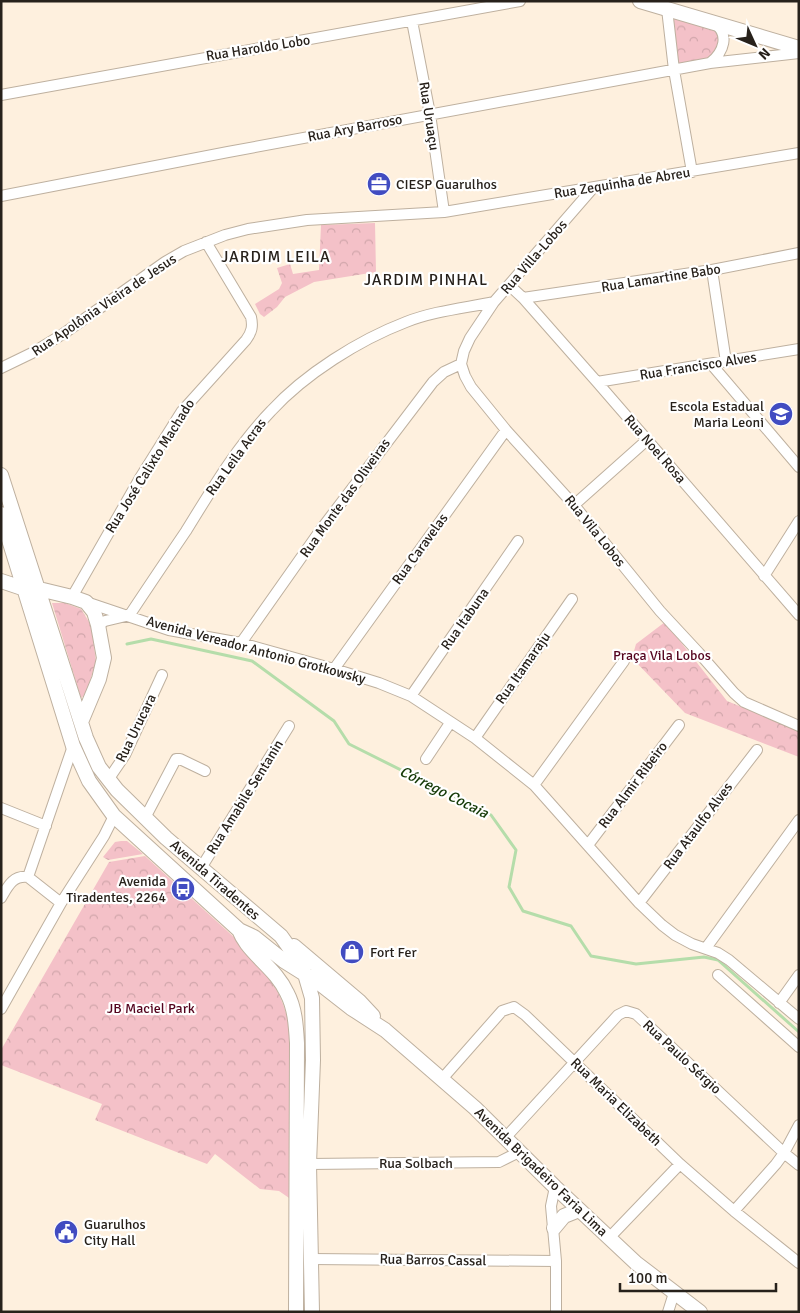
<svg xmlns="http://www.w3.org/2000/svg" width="800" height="1313" font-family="Signika,sans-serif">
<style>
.forest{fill:url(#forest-crowns)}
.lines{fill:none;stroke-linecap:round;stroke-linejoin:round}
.stream{stroke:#b5ddaa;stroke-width:3}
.street-casing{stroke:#beb09f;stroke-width:12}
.secondary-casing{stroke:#beb09f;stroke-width:16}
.street{stroke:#fff;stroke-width:10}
.secondary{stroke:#fff;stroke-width:14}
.labels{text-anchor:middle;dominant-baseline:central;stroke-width:4.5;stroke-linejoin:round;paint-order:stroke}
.street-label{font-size:14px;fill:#27211b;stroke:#fff}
.poi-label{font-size:14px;fill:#27211b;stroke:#fff;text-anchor:start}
.park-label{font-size:14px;fill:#54041e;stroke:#fff}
.water-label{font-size:15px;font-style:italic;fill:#143a07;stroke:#fff}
.quarter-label{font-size:16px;letter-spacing:1px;fill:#27211b;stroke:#fff}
</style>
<defs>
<pattern id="forest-crowns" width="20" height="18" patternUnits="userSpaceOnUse" patternTransform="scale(1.25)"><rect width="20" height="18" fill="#f4c1c8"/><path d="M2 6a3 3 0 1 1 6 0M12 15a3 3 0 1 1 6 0" fill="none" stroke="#d1a6ab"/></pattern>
</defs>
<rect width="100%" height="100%" fill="#fef0de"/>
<path class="forest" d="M668 15 716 31 720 44 709 62 674 68Z
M375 223 376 272 314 282 285 297 277 307 264 317 260 314 255 304 279 289 282 283 277 268 290 264 293 274 319 270 321 225Z
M52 603H65L81 609 91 625 96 661 86 694 81 698Z
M665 622 727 701 799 730V757L685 713 632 658 636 644Z
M121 841H127L143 854 108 860 103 857 115 842Z
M145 856 236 939C243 951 253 958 262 969 278 988 285 1005 290 1029L292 1200 279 1191 260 1189 215 1154 207 1164 95 1120 102 1104 1 1065V1050L109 862Z"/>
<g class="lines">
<path class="stream" d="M127 644 151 639 252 661 334 721 349 744 491 815 516 850 509 887 523 911 571 926 591 956 636 964 704 957 718 960 799 1032"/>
<g class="street-casing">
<path id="street" d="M667 9 674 70 692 172
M412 21 430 114 444 212
M710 63C724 52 730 34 714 23
M1 95C174 63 347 32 520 1
M593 188 494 302 470 338 464 351 461 364 465 376 471 387 506 430 574 505 660 611 699 653 734 693 744 702 799 726
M1 196 228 152 710 63 799 53
M712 270 726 362
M509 285 523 298 597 382 799 615
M523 298 712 270 799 253
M712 365 799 467
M1 368 32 353 63 334 165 262 184 251 225 235 248 229 307 220 444 212 799 153
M597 382 799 349
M574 505 647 440
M764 576 799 521
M72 597 140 478 182 411 246 340C252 332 253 326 251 317L206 242
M86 602 169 630 241 643 334 669 379 683 411 696 475 738 534 785 639 903 662 925 675 935 692 944 718 953 729 960 799 1019
M129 616C148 587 167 559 186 531 212 489 237 446 271 411 305 374 359 340 406 322 434 311 465 308 494 302
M98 625 105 621 126 616
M241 643 322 528 433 382 444 372 461 364
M334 669 506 430
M411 696 518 541
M475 738 572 599
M426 759 450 723
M108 780 125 755 162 675
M534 785 624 661
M1 808 46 826
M145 818 176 759H180L205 771
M588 845 679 725
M201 868 289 726
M28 877 73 746
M28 877 61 903
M1 898C8 886 13 875 28 877
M639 903 757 750
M706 948 799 820
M718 975 799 1047
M779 1003 799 975
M1 1009 61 903 104 836 114 816
M442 1079 502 1011 514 1007 525 1015 680 1164 734 1211 799 1263
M506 1137 618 1015 626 1011 636 1014 784 1153 799 1165
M309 1164 499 1162 519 1152
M555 1187 551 1206 556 1261V1312
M734 1211 776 1164 784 1153 799 1125
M609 1238 680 1164
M310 1259 556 1261
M668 1312 674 1293"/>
</g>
<g class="secondary-casing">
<path id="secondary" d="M640 1 799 48
M1 475 86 738 99 767 117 790 166 838 281 936 298 960 305 974 312 998 313 1060 309 1164 312 1312
M1 514 73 746 89 781 114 816 239 930C241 935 244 940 247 944 260 961 278 973 287 993 295 1008 296 1026 297 1043L296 1312
M1 581 25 589H39L72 597 86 602 94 612 98 625 104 658 99 679 81 722
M239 930 254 937 284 961 319 983 351 1008 385 1030 475 1108 555 1187 636 1263 700 1312
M294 946 359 1001 373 1016
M554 1228 564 1216 579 1210"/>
</g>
<use href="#street" class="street"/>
<use href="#secondary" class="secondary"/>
</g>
<defs>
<g id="office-disc" transform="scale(1.25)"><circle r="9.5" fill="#414cc1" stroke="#fff"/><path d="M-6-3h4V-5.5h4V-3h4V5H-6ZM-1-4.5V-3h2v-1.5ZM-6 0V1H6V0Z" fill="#fff"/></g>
<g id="school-disc" transform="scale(1.25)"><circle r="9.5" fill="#414cc1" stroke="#fff"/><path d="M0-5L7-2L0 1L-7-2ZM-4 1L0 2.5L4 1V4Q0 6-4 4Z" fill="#fff"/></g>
<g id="bus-disc" transform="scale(1.25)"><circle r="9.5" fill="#414cc1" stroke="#fff"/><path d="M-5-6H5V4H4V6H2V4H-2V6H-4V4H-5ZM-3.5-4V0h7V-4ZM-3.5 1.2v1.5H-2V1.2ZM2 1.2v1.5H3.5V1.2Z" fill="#fff"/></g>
<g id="shop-disc" transform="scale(1.25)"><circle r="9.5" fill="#414cc1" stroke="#fff"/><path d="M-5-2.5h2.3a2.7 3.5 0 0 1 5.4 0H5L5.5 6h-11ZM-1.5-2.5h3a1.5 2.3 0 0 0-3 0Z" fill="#fff"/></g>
<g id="civic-disc" transform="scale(1.25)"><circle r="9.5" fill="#414cc1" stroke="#fff"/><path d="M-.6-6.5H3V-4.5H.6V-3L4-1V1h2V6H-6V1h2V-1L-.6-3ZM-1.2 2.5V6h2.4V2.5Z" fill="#fff"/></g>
</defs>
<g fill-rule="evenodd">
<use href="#office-disc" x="379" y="184"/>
<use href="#school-disc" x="781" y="414"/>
<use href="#bus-disc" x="183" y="889"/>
<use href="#shop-disc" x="352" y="952"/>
<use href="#civic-disc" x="66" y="1232"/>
</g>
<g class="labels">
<g class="street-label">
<text transform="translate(258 48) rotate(-9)">Rua Haroldo Lobo</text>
<text transform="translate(429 116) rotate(81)">Rua Uruaçu</text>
<text transform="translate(355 128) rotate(-11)">Rua Ary Barroso</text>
<text transform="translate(622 183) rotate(-9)">Rua Zequinha de Abreu</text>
<text transform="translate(534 257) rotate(-49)">Rua Villa-Lobos</text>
<text transform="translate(661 278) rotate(-9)">Rua Lamartine Babo</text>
<text transform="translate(104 305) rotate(-34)">Rua Apolônia Vieira de Jesus</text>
<text transform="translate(698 366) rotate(-9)">Rua Francisco Alves</text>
<text transform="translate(655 449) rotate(49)">Rua Noel Rosa</text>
<text transform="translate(236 457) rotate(-54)">Rua Leila Acras</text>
<text transform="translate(150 466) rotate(-58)">Rua José Calixto Machado</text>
<text transform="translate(345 498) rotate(-54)">Rua Monte das Oliveiras</text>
<text transform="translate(595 531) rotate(51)">Rua Vila Lobos</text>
<text transform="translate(420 549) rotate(-54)">Rua Caravelas</text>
<text transform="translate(465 619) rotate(-55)">Rua Itabuna</text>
<text transform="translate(256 650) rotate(15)">Avenida Vereador Antonio Grotkowsky</text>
<text transform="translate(523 668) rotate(-55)">Rua Itamaraju</text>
<text transform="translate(136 728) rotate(-64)">Rua Urucara</text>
<text transform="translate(633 785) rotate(-53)">Rua Almir Ribeiro</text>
<text transform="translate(245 797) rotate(-58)">Rua Amabile Sentanin</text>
<text transform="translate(698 826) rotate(-53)">Rua Ataulfo Alves</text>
<text transform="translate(215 880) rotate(41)">Avenida Tiradentes</text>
<text transform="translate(682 1057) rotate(43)">Rua Paulo Sérgio</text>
<text transform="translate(616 1102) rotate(44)">Rua Maria Elizabeth</text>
<text x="416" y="1163">Rua Solbach</text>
<text transform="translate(541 1172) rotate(44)">Avenida Brigadeiro Faria Lima</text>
<text transform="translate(433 1260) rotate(1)">Rua Barros Cassal</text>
</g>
<g class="poi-label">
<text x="396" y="184">CIESP Guarulhos</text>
<text x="764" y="406" text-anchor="end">Escola Estadual<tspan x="764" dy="16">Maria Leoni</tspan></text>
<text x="166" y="881" text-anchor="end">Avenida<tspan x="166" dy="16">Tiradentes, 2264</tspan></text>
<text x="370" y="952">Fort Fer</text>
<text x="84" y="1224">Guarulhos<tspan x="84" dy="16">City Hall</tspan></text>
</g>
<g class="park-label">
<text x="662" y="655">Praça Vila Lobos</text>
<text x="151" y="1008">JB Maciel Park</text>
</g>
<g class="water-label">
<text transform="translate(444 792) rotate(27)">Córrego Cocaia</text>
</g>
<g class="quarter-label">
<text x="276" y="257">JARDIM LEILA</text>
<text x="426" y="280">JARDIM PINHAL</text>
</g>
</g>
<rect width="800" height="1313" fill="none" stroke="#27211b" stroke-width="5"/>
<g transform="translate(755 45) rotate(134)" stroke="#ffffff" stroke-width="4" paint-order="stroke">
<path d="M0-4L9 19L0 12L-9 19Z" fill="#27211b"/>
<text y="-8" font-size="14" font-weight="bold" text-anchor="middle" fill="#27211b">N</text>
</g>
<path d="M620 1283v8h156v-8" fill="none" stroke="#27211b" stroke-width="2.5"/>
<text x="628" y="1283" font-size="15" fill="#27211b" stroke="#ffffff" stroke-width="4" paint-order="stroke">100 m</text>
</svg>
